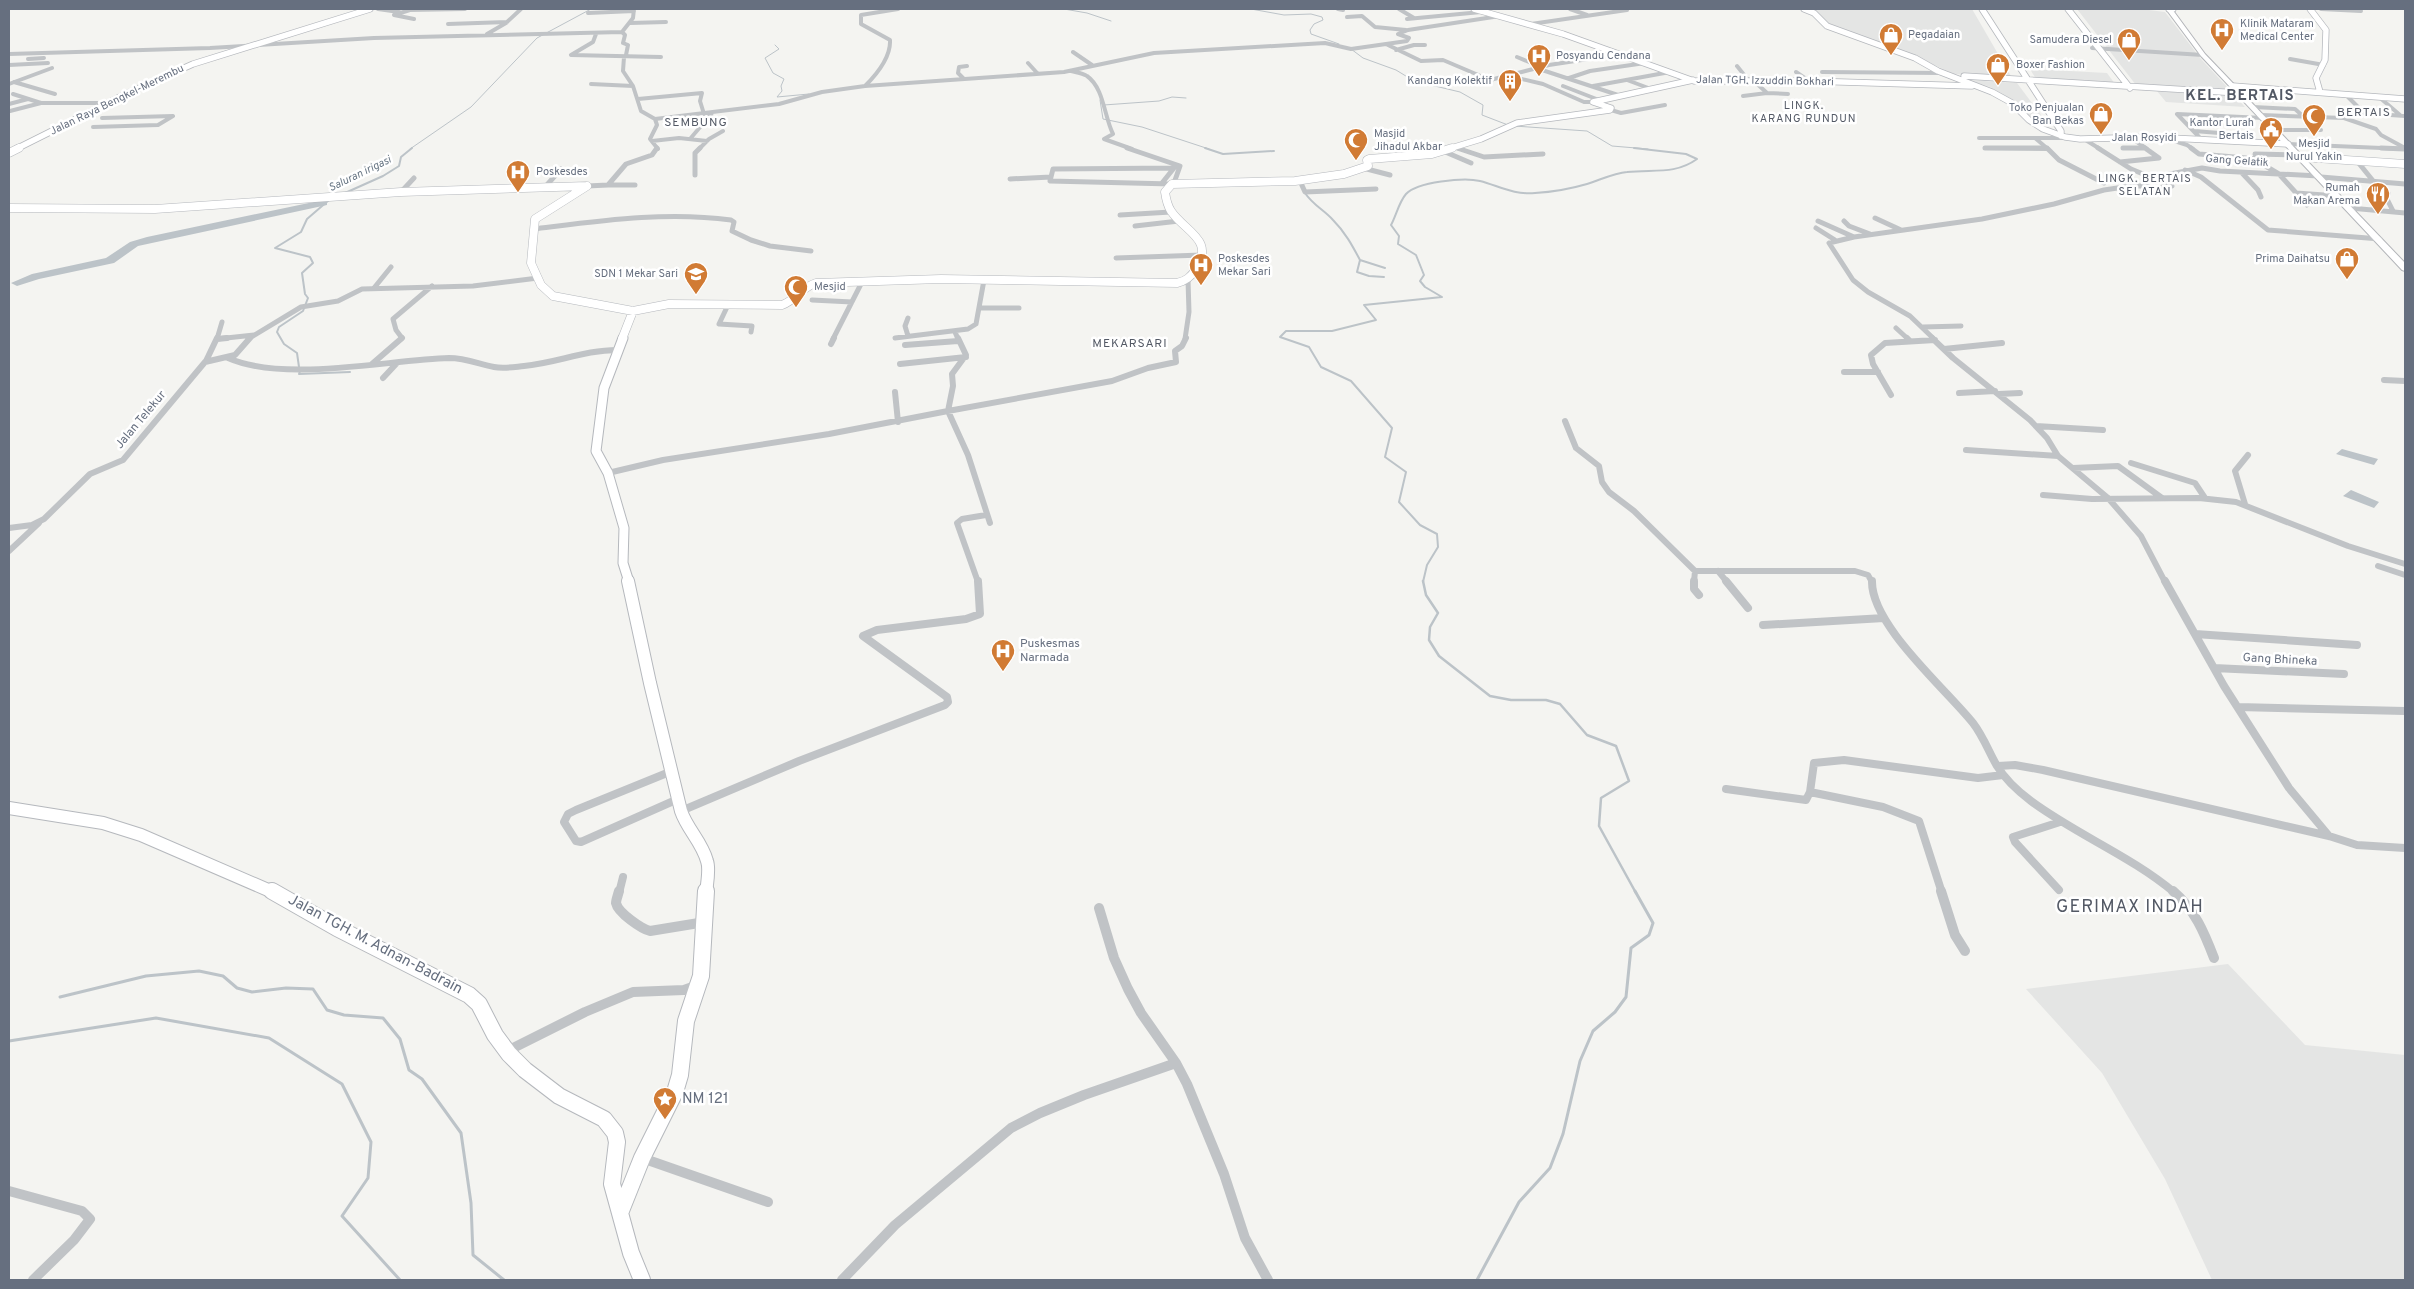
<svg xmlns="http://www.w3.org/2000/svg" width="2414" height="1289" font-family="Overpass,sans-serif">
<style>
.built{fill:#e4e5e4}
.water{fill:#bcc3c8}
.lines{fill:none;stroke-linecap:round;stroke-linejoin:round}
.stream-far3{stroke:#bcc3c8;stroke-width:1}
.stream-far2{stroke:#bcc3c8;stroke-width:2}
.stream-far1{stroke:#bcc3c8;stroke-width:2.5}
.stream{stroke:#bcc3c8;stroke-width:3}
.river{fill:#bcc3c8;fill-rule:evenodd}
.secondary-far4-casing{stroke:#b5b8bd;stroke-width:7}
.secondary-far3-casing{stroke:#b5b8bd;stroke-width:9}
.secondary-far2-casing{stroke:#b5b8bd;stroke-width:11}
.secondary-far1-casing{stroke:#b5b8bd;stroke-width:14}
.secondary-casing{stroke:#b5b8bd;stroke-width:18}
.highway-casing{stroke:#b3b5b9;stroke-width:2}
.street-far4{stroke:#c0c3c6;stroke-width:4}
.street-far3{stroke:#c0c3c6;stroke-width:5}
.street-far2{stroke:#c0c3c6;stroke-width:6}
.street-far1{stroke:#c0c3c6;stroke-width:8}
.street{stroke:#c0c3c6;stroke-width:10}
.secondary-far4{stroke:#fff;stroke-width:5.5}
.secondary-far3{stroke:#fff;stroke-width:8}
.secondary-far2{stroke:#fff;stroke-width:9}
.secondary-far1{stroke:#fff;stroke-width:12}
.secondary{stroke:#fff;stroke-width:16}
.highway{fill:#fff;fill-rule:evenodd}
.labels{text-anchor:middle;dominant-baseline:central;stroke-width:5;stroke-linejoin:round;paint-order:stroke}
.far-poi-label{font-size:11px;fill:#666f7f;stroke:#fff;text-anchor:start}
.far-street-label{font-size:11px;fill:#666f7f;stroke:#fff}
.far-neighbourhood-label{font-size:11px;letter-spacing:1px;fill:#535965;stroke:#fff}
.far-water-label{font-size:11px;font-style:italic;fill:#677583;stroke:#fff}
.far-quarter-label{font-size:12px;letter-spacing:1px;fill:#535965;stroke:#fff}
.street-label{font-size:12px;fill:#666f7f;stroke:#fff}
.poi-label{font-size:12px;fill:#666f7f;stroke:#fff;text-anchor:start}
.far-district-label{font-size:15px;font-weight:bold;letter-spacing:1px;fill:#535965;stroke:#fff}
.near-street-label{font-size:15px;fill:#666f7f;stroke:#fff}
.near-poi-label{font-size:15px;fill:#666f7f;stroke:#fff;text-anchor:start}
.near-quarter-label{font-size:18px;letter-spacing:1px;fill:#535965;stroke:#fff}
</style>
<rect width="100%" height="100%" fill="#f4f4f1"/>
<path class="built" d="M1822 9H1972L2012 78 1954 74 1917 57 1832 26 1824 22 1814 10Z
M2077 9H2141L2165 12 2201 59 2230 90 2136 85Z
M2030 69 2107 73 2115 84 2036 79Z
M1968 80 2017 83 2050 127 2026 115 2020 104 1990 87Z
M2157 91 2235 96 2245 107 2166 102Z
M2228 964 2305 1045 2405 1055V1280H2212L2165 1179 2102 1073 2026 989Z"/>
<path class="water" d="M2342 449 2378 459 2374 465 2336 454Z
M2351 490 2379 502 2374 508 2343 496Z"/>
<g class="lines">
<path class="stream-far3" d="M1064 9 1087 13 1111 21
M1251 9 1284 15 1311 14 1322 17 1323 20 1314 24 1310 30 1311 34 1339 44
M775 45 779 49 765 58 773 73 784 79 781 86 782 91 777 97 809 94
M1351 49 1363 58 1396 70 1414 81 1460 92 1483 105 1482 115 1508 125
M1100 100 1103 119 1142 127 1209 149
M1104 105 1159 101 1172 97 1186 98
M1514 126 1587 131 1612 146 1648 149
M410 149 471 107 537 38 591 9"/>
<path class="stream-far2" d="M1205 148 1223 154 1274 151
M345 193 383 176 399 166 401 157 412 148
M1305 193C1313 205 1324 210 1333 220 1345 232 1352 245 1360 260L1385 268
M1360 260 1357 272 1369 276 1384 277
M299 367 297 353 284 344 277 332 279 327 303 311 308 298 305 294 302 273 313 263 310 257 275 248 301 232 307 219 329 200
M300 371 299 374 350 372
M1423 582 1427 565 1438 547 1437 534 1420 525 1399 502 1406 472 1385 457 1392 428 1351 381 1321 367 1309 347 1280 337 1286 331H1332L1376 320 1364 305 1442 297 1425 287 1420 281 1424 275 1416 255 1398 244 1399 236 1391 225C1396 216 1399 202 1406 194 1417 182 1464 177 1480 181 1499 186 1514 195 1535 193 1553 192 1570 189 1587 184 1600 180 1614 173 1627 172 1653 169 1675 175 1697 159L1686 154 1634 148"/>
<path class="stream-far1" d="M1423 581 1426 595 1438 613 1430 627 1429 640 1439 656 1490 696 1511 700H1546L1560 704 1587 735 1616 746 1629 781 1601 798 1599 826 1636 893"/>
<path class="stream" d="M60 997 146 976 199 971 223 976 237 988 252 992 286 988 313 989 327 1010 344 1015 383 1018 400 1039 409 1070 422 1079 461 1133 471 1203 473 1255 504 1280
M9 1041 156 1018 269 1038 342 1084 371 1142 368 1178 342 1216 400 1280
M1477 1280 1519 1202 1550 1168 1563 1134 1580 1061 1593 1031 1615 1012 1626 997 1631 948 1649 935 1653 923 1635 891"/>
<path class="river" d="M323 200 327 201V205L138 246 114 263 39 279 17 286 11 283 32 274 106 258 130 242 147 237Z"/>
<g class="secondary-far4-casing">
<path id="secondary-far4" d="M1474 9 1563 34 1694 81H1809L1972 86
M1804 9 1814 13 1827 26 1915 58 1938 71 1992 92 2012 103 2029 120 2043 129 2065 137 2080 139 2151 137 2288 144
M1982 9 2061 131V136
M2068 9 2130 88
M2169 9H2173
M2310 9 2326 30 2325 60 2316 78 2320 92
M1964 76 2239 93
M2233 86 2405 99
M16 149 128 93 193 64 370 9
M1448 149 1481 139 1517 123 1610 110 1611 108 1593 102 1693 80"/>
</g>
<g class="secondary-far3-casing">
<path id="secondary-far3" d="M9 153 19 148
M2301 157 2405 164
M587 186 535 219 531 263 541 285 553 296 633 311 669 304 782 305C796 300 802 287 816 283L941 279 1177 283C1186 281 1191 277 1196 269 1215 239 1185 232 1171 211 1167 205 1166 199 1165 192L1172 184 1295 181 1344 174 1368 166 1367 160 1369 159 1432 154 1452 148
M9 208 155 209 401 192 587 186
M622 339 633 311"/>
</g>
<g class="secondary-far2-casing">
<path id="secondary-far2" d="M623 338 604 388 596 451 608 473 624 528 623 563 629 582"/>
</g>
<g class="secondary-far1-casing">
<path id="secondary-far1" d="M628 581 650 683 681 811C687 829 702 842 707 861 710 869 707 883 706 893
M9 808 103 823 141 835 275 893"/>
</g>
<g class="secondary-casing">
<path id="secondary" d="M272 891 337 928 469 995 479 1004 495 1035 509 1054 525 1070 559 1096 604 1119 615 1133 617 1142 612 1184 631 1253 642 1280
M620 1213 642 1158 675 1092 680 1075 686 1021 701 976 706 891"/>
</g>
<g class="highway-casing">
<path id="highway" d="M2166 9H2172L2205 54 2405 263V271L2402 270 2201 56Z"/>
</g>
<path class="street-far4" d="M378 9 399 12
M413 9 394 15 414 19
M1338 9 1343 10
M1399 9 1414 18
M1570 9 1587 15
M2321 9 2361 11
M409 10 465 9
M588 13 634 11
M1347 17 1362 16 1375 27 1406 30
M1407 19 1481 12
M630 23 666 22
M448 24 507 22
M1531 24 1627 10
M622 32 625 35 623 43 628 45 626 55
M487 34 506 23 521 9
M596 34 593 42 571 55 661 57
M1388 45 1421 61 1443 60 1490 80 1549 65 1621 54
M2092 48 2203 55
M1396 50 1414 45H1425
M1073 52 1092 65
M9 54 210 48 374 38 622 32 633 18 634 9
M624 57 623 71 633 86 641 111 655 119 657 125 650 139 658 149
M1517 57 1541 67
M28 59 44 58
M2290 59 2324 65
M1028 63 1038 74
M9 65 48 63
M1737 66 1749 81
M1536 68 1621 96
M1071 71C1075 72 1083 73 1087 76 1104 88 1104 116 1113 134L1104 139 1132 149
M1796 72 1809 81
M1822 72 1943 73
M1509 76 1543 84 1584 102H1593
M1569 78 1590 71 1645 63
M964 79 958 73 959 67 967 66
M1627 80 1651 89
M1754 81 1767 93 1788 94
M14 82 55 94
M9 84 52 68
M591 84 633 86
M865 86C876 75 891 57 890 40L861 24V15L898 9
M1563 86 1599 100
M1593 86 1670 72
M13 94 41 103H109
M2345 94 2364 113
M1743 96 1767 93
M2379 97 2400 115
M638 99 702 93 700 101 704 114
M9 104 28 99
M2253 107 2295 109 2305 118
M1611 110 1621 113 1665 105
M10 111 41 103
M2261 115 2344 118 2376 129 2381 135 2405 148
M2342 116 2361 113 2405 116
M655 119 779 104 822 92 865 86 1064 72 1154 53 1325 43 1351 49 1407 41 1409 38 1398 34 1408 30 1500 16
M93 127 158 125 173 116 102 118
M2275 130H2321
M2194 131 2232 134 2239 142
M2130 137 2147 149
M1979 138H2068
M2165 138 2187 145 2193 149
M690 139 712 113
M2084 139 2100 149
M2202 140 2177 114 2264 118
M652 141 679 138 707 141
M2288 144 2405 149
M1454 147 1461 149
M1985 148 2048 149 2035 138
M2123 148H2145
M699 149 709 139 723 131"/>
<path class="street-far3" d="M1127 148 1180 166 1174 183
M1457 148 1484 157 1543 154
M1985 148H2047
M2123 148H2145
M2191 148 2199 154 2258 159
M2381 148 2405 149
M2048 149 2059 160 2104 183
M1443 151 1471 163
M2299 155 2255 154 2262 164 2279 174 2307 205
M2357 161 2374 182
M2120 162 2159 158 2145 148
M1363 168 1390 175
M2185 170 2201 177 2268 230 2380 239
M2242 173 2258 190 2261 197
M695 175V153L700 148
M2154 177 2202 168 2220 171 2319 176
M2321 177 2405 184
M1010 179 1051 177
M1300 181 1305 192 1376 189
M2378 182 2388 193 2387 199 2393 211
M1162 183 1174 168 1053 169 1050 181 1172 184
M608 185H635
M546 186 561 169
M587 186 608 185 626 164 652 155 657 148
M401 192 414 178
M2296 193 2338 196
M2350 208 2405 213
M1120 215 1171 212
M1875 218 1901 230
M1818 221 1854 237
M1844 221 1849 226 1870 234
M1135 226 1179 221
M1816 228 1835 240
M533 229C599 221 665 211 731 220L734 222 732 231 751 240 770 246 811 251
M1116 258 1202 255
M374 288 391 267
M812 300 852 302
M728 305 719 324 752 326 751 332
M979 308H1019
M908 318 905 326 908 336
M1923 327 1961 326
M1896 328 1908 339
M955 332 958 339
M895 338 968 329 976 324 984 280
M217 339 254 335
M217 339 222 322
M248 339 301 307 338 301 362 289 473 286 538 278
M401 339 402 338 396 330 393 319 432 286
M833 339 862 282
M1185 339 1189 312 1188 280
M1934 339 1910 316 1868 292 1853 280 1829 243 1854 237 1982 219 2054 204 2104 190 2131 186H2147L2152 189 2172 186 2131 169 2098 148"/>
<path class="street-far2" d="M1907 338 1910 341
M1932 338 1953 358 2030 420 2047 438 2058 456 2108 498 2141 536 2165 582
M217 339 227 338
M831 344 834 338
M905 345 958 341
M1944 349 2002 343
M228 358C285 383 386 360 449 358 465 358 479 364 494 367 504 369 514 367 524 366 556 363 585 350 617 350
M206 361 217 338
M372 364 402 338
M900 364 966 357
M1844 372H1878
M383 378 397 363
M2384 380 2405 381
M895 392 898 422
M1959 393 1995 391
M1999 394 2020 393
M1891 395 1873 364 1871 355 1885 343 1935 340
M1565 421 1576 448 1599 466 1602 482 1609 492 1634 511 1695 571H1855L1868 575 1872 582
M2036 426 2103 430
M1966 450 2058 456
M2131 463 2195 483 2205 498
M2073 468 2118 466 2162 498
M608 473 663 460 829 434 948 411 953 386 952 374 966 355 958 338
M2043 495 2092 499 2199 498 2236 502 2348 546 2405 564
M2245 504 2235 471 2248 455
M990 523 968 455 948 411 1112 381 1148 368 1176 362 1175 351 1182 346 1186 338
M9 528 32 525 44 519 90 474 123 460 205 362 235 355 250 338
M9 551 39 523
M2378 566 2405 575
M1718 571 1727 582
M978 582 957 523 962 519 986 515
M1694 582 1695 571"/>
<path class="street-far1" d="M1694 581V589L1699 595
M1726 581 1748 608
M1872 581C1871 625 1945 688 1973 723 1983 736 1989 752 1997 766 2005 779 2019 792 2031 801 2077 835 2131 856 2175 893
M2165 581 2224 686 2289 788 2329 836
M1763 625 1884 618
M2195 634 2357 645
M2214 668 2344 674
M2238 707 2405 711
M1998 766 2015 765 2043 770 2329 836 2357 845 2405 848
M672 771 576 810 568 814 564 822 576 841 581 842 678 799
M1726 789 1806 800 1810 792 1814 763 1844 760 1978 778 2003 775
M1810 792 1883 807 1919 821 1942 893
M681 811 799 761 945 705 948 702 947 697 863 636 877 630 966 619 980 614 978 581
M2059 890 2015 842 2013 837 2060 822
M619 893 623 877"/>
<path class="street" d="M619 891C618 895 616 900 616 903 618 913 642 929 650 931L705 922
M1941 891 1955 935 1965 951
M2173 891C2195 910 2204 932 2214 958
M1099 908 1114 958 1128 989 1141 1013 1176 1063 1187 1084 1224 1174 1245 1238 1268 1280
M507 1051 585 1012 633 992 684 990 698 985
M642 1158 768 1202
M9 1191 82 1211 90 1219 74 1240 33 1280
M842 1280 895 1225 1011 1128 1040 1113 1084 1095 1176 1063"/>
<use href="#secondary-far4" class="secondary-far4"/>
<use href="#secondary-far3" class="secondary-far3"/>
<use href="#secondary-far2" class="secondary-far2"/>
<use href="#secondary-far1" class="secondary-far1"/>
<use href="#secondary" class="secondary"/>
<use href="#highway" class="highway"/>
</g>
<defs>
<g id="hospital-pin" transform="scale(1.25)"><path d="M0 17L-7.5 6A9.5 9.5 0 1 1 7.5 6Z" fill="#d17b34" stroke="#fff"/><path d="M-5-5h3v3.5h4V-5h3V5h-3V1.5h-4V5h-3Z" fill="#fff"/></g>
<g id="shop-pin" transform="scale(1.25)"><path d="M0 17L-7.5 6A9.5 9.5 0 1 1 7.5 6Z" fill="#d17b34" stroke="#fff"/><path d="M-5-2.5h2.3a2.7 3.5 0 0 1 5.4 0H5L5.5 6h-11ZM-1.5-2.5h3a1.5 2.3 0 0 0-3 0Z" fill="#fff"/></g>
<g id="building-pin" transform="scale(1.25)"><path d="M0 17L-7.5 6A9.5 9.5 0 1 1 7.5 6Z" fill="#d17b34" stroke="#fff"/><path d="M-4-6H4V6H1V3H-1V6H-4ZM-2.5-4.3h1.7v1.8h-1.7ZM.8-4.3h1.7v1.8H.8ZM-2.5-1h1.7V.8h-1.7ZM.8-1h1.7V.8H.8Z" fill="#fff"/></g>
<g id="mosque-pin" transform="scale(1.25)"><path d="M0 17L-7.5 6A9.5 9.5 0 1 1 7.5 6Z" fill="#d17b34" stroke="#fff"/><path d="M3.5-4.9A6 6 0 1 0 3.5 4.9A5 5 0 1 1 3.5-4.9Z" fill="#fff"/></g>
<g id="civic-pin" transform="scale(1.25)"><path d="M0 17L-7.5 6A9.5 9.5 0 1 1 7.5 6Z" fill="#d17b34" stroke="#fff"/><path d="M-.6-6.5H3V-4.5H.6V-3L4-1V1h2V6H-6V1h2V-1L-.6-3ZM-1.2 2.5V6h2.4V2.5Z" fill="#fff"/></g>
<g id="restaurant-pin" transform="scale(1.25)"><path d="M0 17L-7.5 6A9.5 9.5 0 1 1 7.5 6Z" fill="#d17b34" stroke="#fff"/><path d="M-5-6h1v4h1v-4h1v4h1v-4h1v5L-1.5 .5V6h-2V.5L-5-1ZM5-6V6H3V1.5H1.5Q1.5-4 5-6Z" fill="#fff"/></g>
<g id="school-pin" transform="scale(1.25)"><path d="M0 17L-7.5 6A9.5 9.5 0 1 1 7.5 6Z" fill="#d17b34" stroke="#fff"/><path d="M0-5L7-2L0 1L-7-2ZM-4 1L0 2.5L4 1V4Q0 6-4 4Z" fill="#fff"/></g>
<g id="sight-pin" transform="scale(1.25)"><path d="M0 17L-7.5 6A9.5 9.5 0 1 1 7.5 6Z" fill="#d17b34" stroke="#fff"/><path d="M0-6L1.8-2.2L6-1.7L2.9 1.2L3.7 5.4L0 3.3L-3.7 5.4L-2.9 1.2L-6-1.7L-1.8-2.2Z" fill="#fff"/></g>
</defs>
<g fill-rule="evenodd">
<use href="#hospital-pin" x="2222" y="30"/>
<use href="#shop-pin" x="1891" y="35"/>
<use href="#shop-pin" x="2129" y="40"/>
<use href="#hospital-pin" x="1539" y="56"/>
<use href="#shop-pin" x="1998" y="65"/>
<use href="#building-pin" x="1510" y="81"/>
<use href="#shop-pin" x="2101" y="114"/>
<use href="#mosque-pin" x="2314" y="116"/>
<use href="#civic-pin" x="2271" y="129"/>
<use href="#mosque-pin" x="1356" y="140"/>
<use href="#hospital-pin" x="518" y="172"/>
<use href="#restaurant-pin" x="2378" y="194"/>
<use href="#shop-pin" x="2347" y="259"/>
<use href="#hospital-pin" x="1201" y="265"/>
<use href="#school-pin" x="696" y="274"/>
<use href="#mosque-pin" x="796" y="287"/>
<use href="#hospital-pin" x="1003" y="651"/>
<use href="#sight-pin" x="665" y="1099"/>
</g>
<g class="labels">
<g class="far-poi-label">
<text x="2240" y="24">Klinik Mataram<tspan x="2240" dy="13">Medical Center</tspan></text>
<text x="1908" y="35">Pegadaian</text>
<text x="2112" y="40" text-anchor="end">Samudera Diesel</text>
<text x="1556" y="56">Posyandu Cendana</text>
<text x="2016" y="65">Boxer Fashion</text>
<text x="1492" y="81" text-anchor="end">Kandang Kolektif</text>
<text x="2084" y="108" text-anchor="end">Toko Penjualan<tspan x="2084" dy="13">Ban Bekas</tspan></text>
<text x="2254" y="123" text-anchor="end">Kantor Lurah<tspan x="2254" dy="13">Bertais</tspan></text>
<text x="1374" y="134">Masjid<tspan x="1374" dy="13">Jihadul Akbar</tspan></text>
<text x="2314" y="144" text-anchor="middle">Mesjid<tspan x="2314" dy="13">Nurul Yakin</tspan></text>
<text x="536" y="172">Poskesdes</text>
<text x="2360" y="188" text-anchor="end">Rumah<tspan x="2360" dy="13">Makan Arema</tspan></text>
<text x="1218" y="259">Poskesdes<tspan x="1218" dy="13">Mekar Sari</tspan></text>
<text x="2330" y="259" text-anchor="end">Prima Daihatsu</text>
<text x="678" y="274" text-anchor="end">SDN 1 Mekar Sari</text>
<text x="814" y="287">Mesjid</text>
</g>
<g class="far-street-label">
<text transform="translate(1765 81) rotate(1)">Jalan TGH. Izzuddin Bokhari</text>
<text transform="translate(117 100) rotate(-26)">Jalan Raya Bengkel-Merembu</text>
<text x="2144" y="138">Jalan Rosyidi</text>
<text transform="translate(2237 161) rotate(4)">Gang Gelatik</text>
</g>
<g class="far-neighbourhood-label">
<text x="1804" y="106">LINGK.<tspan x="1804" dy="13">KARANG RUNDUN</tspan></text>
<text x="2145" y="179">LINGK. BERTAIS<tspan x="2145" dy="13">SELATAN</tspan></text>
</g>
<g class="far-water-label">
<text transform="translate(360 174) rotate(-26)">Saluran irigasi</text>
</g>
<g class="far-quarter-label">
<text x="2364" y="113">BERTAIS</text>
<text x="696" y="123">SEMBUNG</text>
<text x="1130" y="344">MEKARSARI</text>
</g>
<g class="street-label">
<text transform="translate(141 420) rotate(-50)">Jalan Telekur</text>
<text transform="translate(2280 660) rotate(3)">Gang Bhineka</text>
</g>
<g class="poi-label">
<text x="1020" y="644">Puskesmas<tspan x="1020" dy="14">Narmada</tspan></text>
</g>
<g class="far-district-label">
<text x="2240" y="96">KEL. BERTAIS</text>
</g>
<g class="near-street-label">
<text transform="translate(375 945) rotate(28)">Jalan TGH. M. Adnan-Badrain</text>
</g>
<g class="near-poi-label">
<text x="682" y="1099">NM 121</text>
</g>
<g class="near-quarter-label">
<text x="2130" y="907">GERIMAX INDAH</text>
</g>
</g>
<rect width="2414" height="1289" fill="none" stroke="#666f7f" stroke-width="20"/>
</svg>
